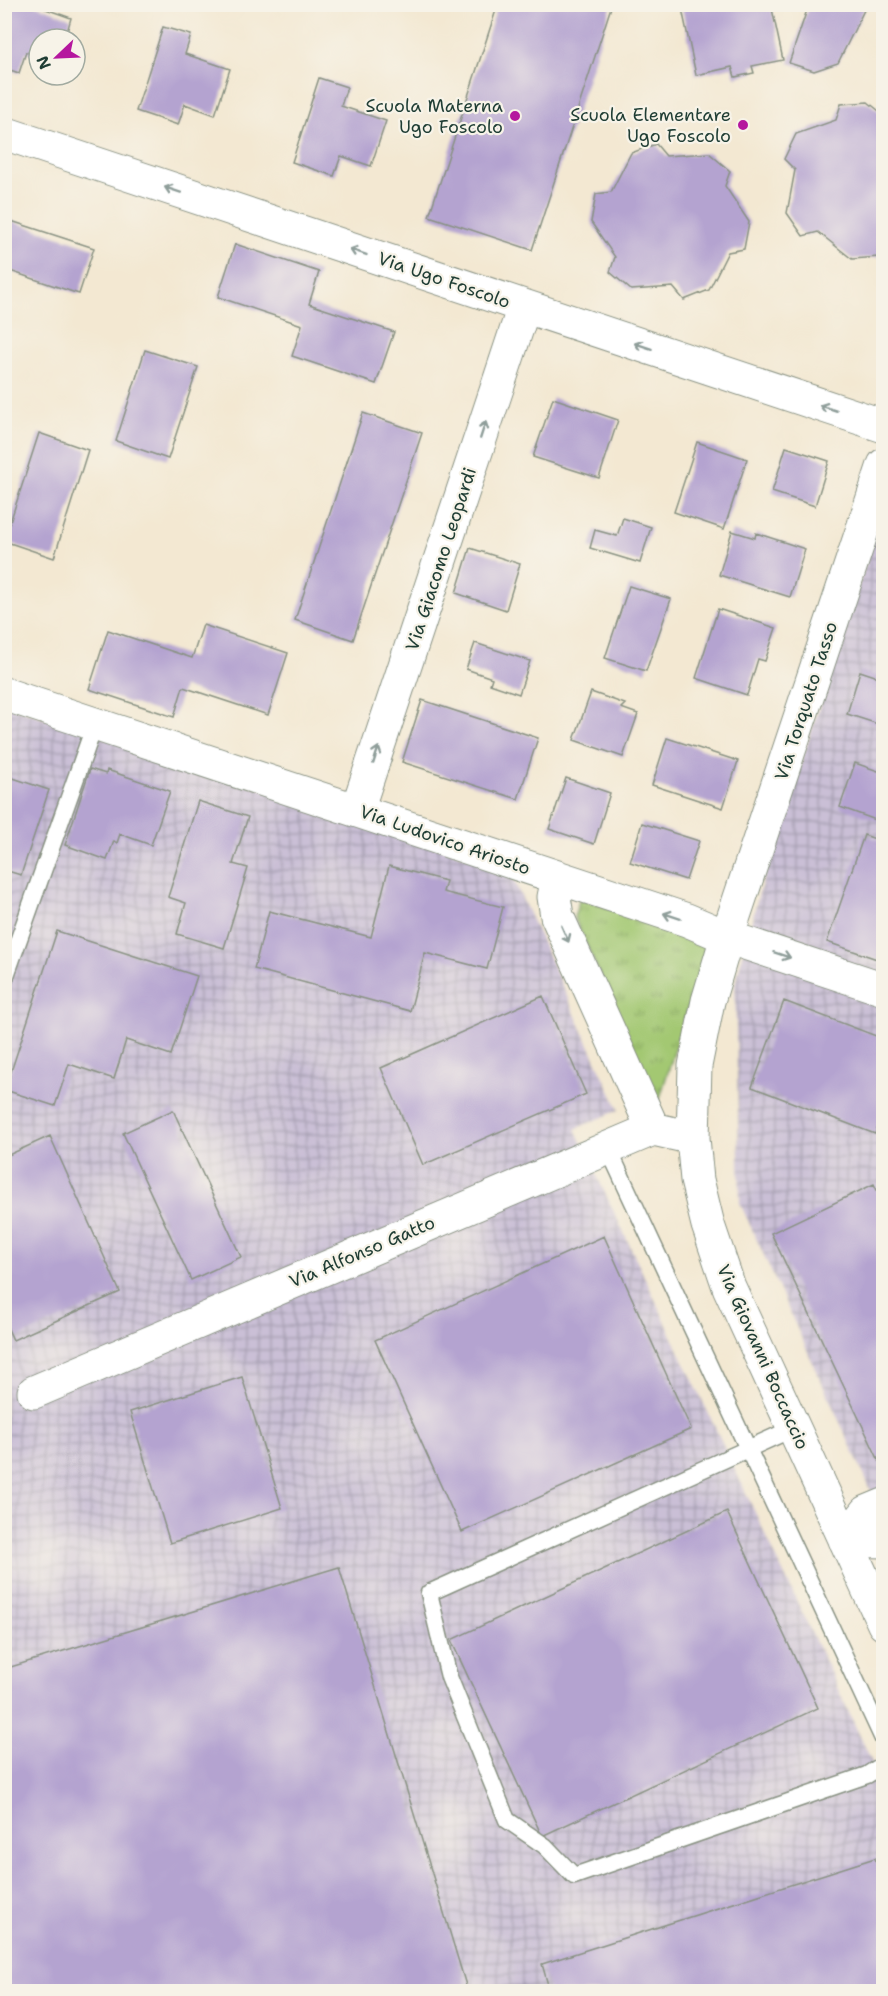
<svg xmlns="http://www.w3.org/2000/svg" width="888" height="1996" font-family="'Shantell Sans',sans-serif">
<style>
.industrial{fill:url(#industrial-grid)}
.grass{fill:url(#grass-tufts);stroke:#618253;stroke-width:1.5}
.building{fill:#b4a3d0}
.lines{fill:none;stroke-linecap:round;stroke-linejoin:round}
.lane-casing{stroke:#899283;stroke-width:19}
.street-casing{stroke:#899283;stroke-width:35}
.lane{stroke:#fff;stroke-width:16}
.street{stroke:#fff;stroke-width:33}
.oneway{stroke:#8f9e9a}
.poi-dot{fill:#b5179e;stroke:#f7f3e8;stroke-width:2}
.labels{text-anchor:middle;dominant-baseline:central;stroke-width:4.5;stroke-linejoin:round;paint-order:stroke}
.poi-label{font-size:18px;fill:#1f3d34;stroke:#f7f3e8;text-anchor:end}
.street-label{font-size:18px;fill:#1f3d34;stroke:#f7f3e8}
</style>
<defs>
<pattern id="industrial-grid" width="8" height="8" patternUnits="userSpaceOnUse" patternTransform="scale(1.5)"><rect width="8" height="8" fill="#cabfd6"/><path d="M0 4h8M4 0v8" fill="none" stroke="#a39cae"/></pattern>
<pattern id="grass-tufts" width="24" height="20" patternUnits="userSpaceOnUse" patternTransform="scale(1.5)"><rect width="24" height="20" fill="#a3c872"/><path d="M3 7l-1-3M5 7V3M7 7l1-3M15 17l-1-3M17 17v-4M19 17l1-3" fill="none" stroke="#84a45e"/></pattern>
</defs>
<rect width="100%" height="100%" fill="#f7f3e8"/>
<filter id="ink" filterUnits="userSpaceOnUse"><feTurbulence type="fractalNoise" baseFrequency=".0167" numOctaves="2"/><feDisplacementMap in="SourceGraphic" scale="12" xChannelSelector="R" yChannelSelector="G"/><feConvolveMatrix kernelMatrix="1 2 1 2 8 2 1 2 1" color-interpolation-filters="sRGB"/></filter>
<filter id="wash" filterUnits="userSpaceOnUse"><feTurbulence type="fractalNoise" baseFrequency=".008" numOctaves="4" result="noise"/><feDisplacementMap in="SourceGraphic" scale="24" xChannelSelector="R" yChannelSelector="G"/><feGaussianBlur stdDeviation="1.35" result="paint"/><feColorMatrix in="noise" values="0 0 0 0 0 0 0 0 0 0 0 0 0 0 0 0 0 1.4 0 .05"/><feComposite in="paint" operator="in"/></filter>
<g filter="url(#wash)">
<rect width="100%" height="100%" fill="#f3e8d2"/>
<path class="industrial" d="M883 510V1517L740 1203 735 984 759 893Z
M5 705 509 870 619 1110 575 1129 884 1787 883 1991 5 1992Z"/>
<path class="grass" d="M580 898 708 942 658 1104 574 917Z"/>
<g id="blocks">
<path class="building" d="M4 4H32L71 18 65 39H39V57L26 52 19 73 4 68Z
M498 4H612L532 250 429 216Z
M681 4H771L783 60 752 66 754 73 735 77 732 67 696 75Z
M809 4H867L838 63 814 71 789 63Z
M163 27 191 35 185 54 230 69 215 115 185 104 178 125 136 111Z
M319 78 347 87 341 106 386 121 371 166 341 156 334 176 292 162Z
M868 102 884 115V242L879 257 852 259 818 232 803 236 787 213 795 170 784 159 796 134 836 120 841 104Z
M656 144 666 156 709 153 730 171 725 186 749 222 744 249 728 252 709 290 684 300 673 287 631 290 610 272 615 257 591 222 596 194 611 192 631 153Z
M5 219 94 248 79 294 4 269Z
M235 244 319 272 309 304 394 332 376 384 292 356 302 325 218 297Z
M145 350 198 367 168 459 116 441Z
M553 398 618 420 599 478 533 457Z
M363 413 422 433 353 640 295 620Z
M39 433 88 450 54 558 4 541Z
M697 442 747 459 724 529 674 512Z
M786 447 829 461 815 506 772 492Z
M623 518 651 527 640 563 590 548 595 530 617 536Z
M732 531 755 538 756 533 805 549 790 597 719 575Z
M470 548 520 564 506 610 456 593Z
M629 586 671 599 646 671 605 658Z
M718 609 776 628 765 661 758 659 747 695 696 678Z
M203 625 288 653 268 715 183 687 174 717 89 689 108 630 192 658Z
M475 643 530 661 519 694 490 684 492 678 466 669Z
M860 671 884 679V726L847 714Z
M591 692 625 704 621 708 638 714 623 757 574 740Z
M422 700 538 738 518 799 402 762Z
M667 738 738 761 723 808 652 785Z
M855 763 884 773V823L840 807Z
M90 769 106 774 107 770 170 791 151 845 120 834 117 843 114 841 107 860 65 845Z
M4 775 49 790 21 875 4 870Z
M566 778 610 793 594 844 549 829Z
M198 801 248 817 233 864 248 868 224 948 177 934 186 903 168 897Z
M642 823 699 841 686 880 630 862Z
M864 835 884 842V950L880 960 827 942Z
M389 866 446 881 443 892 503 907 487 969 425 953 410 1011 254 969 269 911 371 937Z
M57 931 197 976 171 1055 126 1040 114 1079 69 1064 55 1106 5 1090Z
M543 996 586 1094 423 1165 381 1068Z
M784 1001 884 1039V1112L875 1134 752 1087Z
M173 1110 241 1257 191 1280 123 1133Z
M50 1136 120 1292 13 1340 4 1320V1157Z
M874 1184 884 1205V1466L882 1467 771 1233Z
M604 1236 691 1429 462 1532 375 1340Z
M242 1377 282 1508 170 1543 130 1412Z
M727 1512 818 1708 542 1836 451 1640Z
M339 1567 468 1992H12L4 1967V1669Z
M875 1858 884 1886V1992H550L542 1964Z"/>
</g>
</g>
<g filter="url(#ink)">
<use href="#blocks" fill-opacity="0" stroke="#899283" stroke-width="1.5"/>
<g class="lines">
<g class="lane-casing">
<path id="lane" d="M4 981 95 724
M608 1148 884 1741
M794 1428 429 1593 449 1677 507 1820 545 1846 574 1876 867 1775 884 1764"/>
</g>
<g class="street-casing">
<path id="street" d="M4 133 884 426
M884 465 727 937 708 1001 695 1066 693 1138 697 1180 708 1225 729 1287 884 1624
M4 694 687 920 727 937 884 989
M357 810 524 307
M558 878 554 897 557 916 653 1129
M34 1392 653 1129 693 1138
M884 1505 867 1512 845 1540 884 1541"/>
</g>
<use href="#lane" class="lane"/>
<use href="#street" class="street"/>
</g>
<defs><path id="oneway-shaft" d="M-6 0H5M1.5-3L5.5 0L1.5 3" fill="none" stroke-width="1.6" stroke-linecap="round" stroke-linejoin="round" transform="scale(1.5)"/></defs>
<g class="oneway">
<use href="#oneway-shaft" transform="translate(173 190) rotate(-161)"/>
<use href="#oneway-shaft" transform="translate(358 252) rotate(-161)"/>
<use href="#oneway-shaft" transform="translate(643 346) rotate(-162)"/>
<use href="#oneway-shaft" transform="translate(828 408) rotate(-162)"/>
<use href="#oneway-shaft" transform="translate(483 430) rotate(-72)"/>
<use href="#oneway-shaft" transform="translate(376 755) rotate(-72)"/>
<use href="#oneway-shaft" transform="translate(672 916) rotate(-162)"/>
<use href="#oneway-shaft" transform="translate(565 934) rotate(66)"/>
<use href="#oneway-shaft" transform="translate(782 955) rotate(18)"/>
</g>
</g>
<g class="poi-dot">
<circle cx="515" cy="116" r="6"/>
<circle cx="743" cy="125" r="6"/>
</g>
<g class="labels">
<g class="poi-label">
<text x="503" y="106">Scuola Materna<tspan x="503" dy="21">Ugo Foscolo</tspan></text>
<text x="731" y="115">Scuola Elementare<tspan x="731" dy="21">Ugo Foscolo</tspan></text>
</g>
<g class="street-label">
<text transform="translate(444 280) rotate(19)">Via Ugo Foscolo</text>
<text transform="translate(441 559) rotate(-72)">Via Giacomo Leopardi</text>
<text transform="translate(806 701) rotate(-72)">Via Torquato Tasso</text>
<text transform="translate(445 840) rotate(19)">Via Ludovico Ariosto</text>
<text transform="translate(362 1252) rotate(-23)">Via Alfonso Gatto</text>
<text transform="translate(763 1357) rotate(66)">Via Giovanni Boccaccio</text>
</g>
</g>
<rect width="888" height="1996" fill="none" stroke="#f7f3e8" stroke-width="24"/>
<g transform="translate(57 57) rotate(247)"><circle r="28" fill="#f7f3e8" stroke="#a1aaa0" stroke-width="1.5"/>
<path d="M0-4.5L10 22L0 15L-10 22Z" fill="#b5179e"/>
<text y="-9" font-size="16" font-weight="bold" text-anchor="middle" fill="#1f3d34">N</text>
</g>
</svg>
